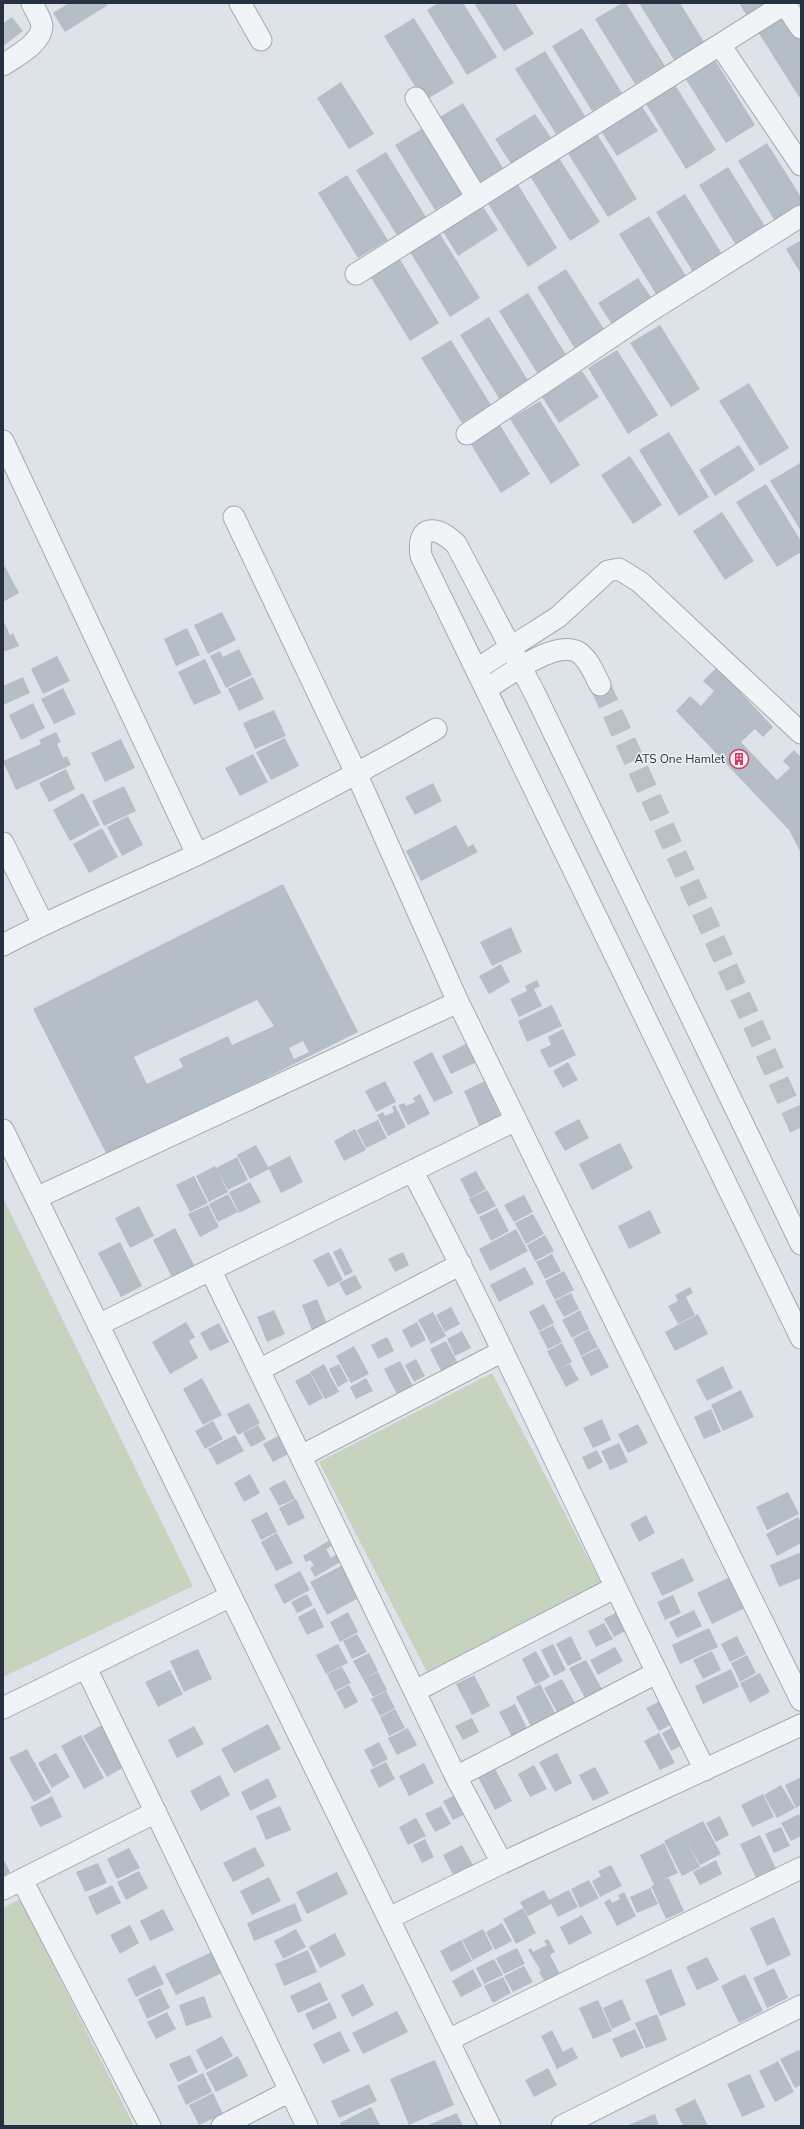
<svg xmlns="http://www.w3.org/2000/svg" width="804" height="2129" font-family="'Nunito Sans',sans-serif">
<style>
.green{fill:#c6d3bf}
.building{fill:#b5bdc6;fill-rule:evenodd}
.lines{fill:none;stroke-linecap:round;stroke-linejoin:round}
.minor-tunnel{stroke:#b9c0c7;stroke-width:21;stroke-dasharray:21 10;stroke-linecap:butt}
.minor-casing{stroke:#a3aab3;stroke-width:23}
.minor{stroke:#f1f4f7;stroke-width:21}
.labels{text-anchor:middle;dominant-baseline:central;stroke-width:3;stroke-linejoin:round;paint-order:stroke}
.poi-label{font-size:12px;fill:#263241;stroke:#eef2f6;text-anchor:end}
</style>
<rect width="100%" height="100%" fill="#dee3e9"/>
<path class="green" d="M3 1198 193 1586 3 1677Z
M492 1373 601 1583 427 1672 319 1462Z
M20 1899 134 2126H3V1908Z"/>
<path class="building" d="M69 3H106L108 5 65 32 53 13Z
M438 3H463L497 57 467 75 427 10Z
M474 3H515L534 34 504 51Z
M622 3H626L665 66 635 84 595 19Z
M639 3H680L704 42 674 60Z
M739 3H768L747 16Z
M788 14 801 35V96L799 97 758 32Z
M12 17 23 31 3 46V23Z
M414 18 454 83 424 101 384 36Z
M582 28 622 93 592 111 552 46Z
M545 51 585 116 556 134 515 69Z
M715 60 755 125 726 143 685 78Z
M341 82 374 134 349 149 317 98Z
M675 85 716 150 686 169 646 104Z
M463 103 503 168 474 186 433 121Z
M641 105 658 131 617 156 601 131Z
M535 114 552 139 512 165 495 139Z
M425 127 465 192 435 210 395 145Z
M597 134 637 199 608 217 567 152Z
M767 143 801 197V211L778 226 738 161Z
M386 152 426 217 397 235 356 170Z
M559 158 600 222 570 241 530 176Z
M728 167 768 231 739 250 699 185Z
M347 175 388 240 358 258 318 193Z
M517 183 557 248 528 267 487 202Z
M685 194 725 259 696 277 656 212Z
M482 205 498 230 458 256 442 230Z
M649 216 689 281 659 299 619 234Z
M440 234 480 298 450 317 410 252Z
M801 240V274L786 249Z
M399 258 439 323 410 341 370 276Z
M566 269 607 334 577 352 537 287Z
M638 278 655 303 615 329 598 303Z
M528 293 568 358 539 376 499 311Z
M489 317 529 382 500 400 460 335Z
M660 325 700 389 671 407 630 343Z
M451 340 491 405 462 423 421 358Z
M617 350 658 415 628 434 588 368Z
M582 371 599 397 559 423 542 397Z
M749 383 789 448 760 466 719 401Z
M540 401 580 465 551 484 510 419Z
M500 425 530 474 501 493 470 443Z
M669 432 709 497 679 516 639 450Z
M739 445 755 470 715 496 699 470Z
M630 456 662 505 633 524 601 475Z
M800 463 801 465V531L770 481Z
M766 484 801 541V552L777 567 736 502Z
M722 512 754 561 725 580 693 531Z
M3 563 19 593 3 602Z
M222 612 236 640 208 654 194 625Z
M3 620 10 635 13 633 19 646 3 652Z
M187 628 200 655 176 666 164 639Z
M239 649 252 675 226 688 210 656 220 651 223 657Z
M57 656 70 681 43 694 31 669Z
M205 659 221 693 194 705 178 672Z
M717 667 773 727 763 737 755 729 741 742 777 780 790 768 783 761 794 750 801 757V853L789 830 676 711 690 696 701 706 714 691 703 681Z
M23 677 30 693 3 705V686Z
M253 677 264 699 239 711 228 689Z
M63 688 76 714 54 724 41 699Z
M33 703 45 728 21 740 9 715Z
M274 710 286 736 255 749 243 723Z
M56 732 61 742 57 744 63 758 67 756 71 765 16 790 3 761 41 744 39 740Z
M285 738 299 766 271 780 256 752Z
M121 739 135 768 105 782 91 753Z
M253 754 268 782 240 796 225 768Z
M66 769 75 789 49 802 39 783Z
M433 783 442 801 415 815 405 797Z
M124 786 136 811 104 826 92 801Z
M83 793 100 825 70 841 53 810Z
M128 816 143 845 122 856 107 827Z
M456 825 468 847 473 844 478 852 421 881 406 851Z
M102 828 118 857 89 873 73 844Z
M283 884 358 1032 108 1157 33 1009ZM257 1000 274 1026 232 1045 228 1036 179 1059 183 1067 147 1084 134 1057ZM303 1041 309 1052 294 1059 289 1048Z
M511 927 522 952 492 966 480 942Z
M501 964 510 982 489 994 479 976Z
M537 980 540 986 534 989 542 1006 519 1017 510 999 527 991 525 986Z
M552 1005 562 1026 527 1042 518 1021Z
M563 1029 576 1055 549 1068 540 1050 551 1045 548 1037Z
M474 1040 483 1059 451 1074 442 1056Z
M432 1052 453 1093 434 1102 413 1062Z
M568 1062 578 1080 563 1088 553 1071Z
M385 1081 396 1102 376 1112 365 1091Z
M485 1081 501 1117 480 1127 464 1091Z
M420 1094 430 1114 408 1125 398 1105 404 1103 406 1106 415 1102 413 1098Z
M395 1105 406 1127 388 1136 377 1115 383 1112 385 1116 394 1112 392 1107Z
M579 1119 589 1138 565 1151 554 1132Z
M378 1120 387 1138 366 1148 357 1130Z
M355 1129 366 1150 344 1161 334 1141Z
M620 1143 633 1168 592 1190 579 1164Z
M256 1145 268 1167 290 1156 303 1182 281 1193 269 1169 250 1179 237 1155Z
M237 1157 248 1180 228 1190 216 1168Z
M215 1166 228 1192 209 1202 196 1176Z
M476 1171 486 1189 470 1198 460 1179Z
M194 1176 208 1203 190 1212 176 1185Z
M250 1182 261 1202 239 1213 229 1192Z
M487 1190 496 1206 478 1215 469 1199Z
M228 1194 238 1212 218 1222 209 1204Z
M524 1195 533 1212 514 1222 504 1205Z
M208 1205 219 1227 200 1237 188 1214Z
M139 1206 154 1236 130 1248 115 1218Z
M497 1208 509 1231 491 1241 479 1217Z
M650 1210 661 1233 629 1249 618 1226Z
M533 1214 544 1234 526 1244 515 1223Z
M175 1228 195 1267 173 1279 153 1240Z
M516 1229 528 1251 490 1271 479 1249Z
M545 1235 554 1251 535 1261 527 1245Z
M120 1242 142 1286 121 1297 98 1253Z
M341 1248 353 1272 345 1276 333 1252Z
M329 1252 343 1280 328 1287 313 1260Z
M403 1252 409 1265 395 1272 388 1259Z
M552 1254 561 1271 545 1279 536 1262Z
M525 1267 534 1284 499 1302 490 1285Z
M564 1271 574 1290 555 1300 545 1281Z
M355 1275 362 1288 346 1296 339 1283Z
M690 1287 693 1293 686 1297 695 1315 678 1324 668 1306 678 1301 675 1295Z
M571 1293 579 1309 564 1317 555 1301Z
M317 1299 329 1329 314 1335 302 1305Z
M544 1304 554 1323 539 1331 529 1312Z
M451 1307 460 1324 445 1332 436 1315Z
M274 1310 285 1334 267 1342 257 1317Z
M580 1310 589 1329 572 1338 562 1320Z
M433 1312 446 1336 431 1344 418 1320Z
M698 1314 708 1334 675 1351 665 1332Z
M186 1322 195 1337 189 1341 198 1358 170 1374 152 1342Z
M417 1322 426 1340 411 1348 402 1330Z
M219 1323 229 1342 210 1351 200 1333Z
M553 1325 562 1342 548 1349 539 1332Z
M589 1330 598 1347 581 1356 573 1339Z
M462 1331 471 1348 455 1356 447 1339Z
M387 1337 394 1351 378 1359 371 1345Z
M446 1341 459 1365 442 1373 430 1349Z
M562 1343 572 1362 557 1370 547 1351Z
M354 1346 369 1374 351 1383 336 1356Z
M599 1348 609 1367 591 1376 581 1357Z
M416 1359 425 1376 414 1382 405 1365Z
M400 1361 414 1388 398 1396 384 1369Z
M324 1364 339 1392 325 1399 310 1372Z
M339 1364 348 1381 338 1387 329 1369Z
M570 1364 579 1380 566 1387 557 1370Z
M723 1366 733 1388 707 1401 696 1380Z
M310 1373 323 1398 309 1406 295 1381Z
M202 1378 222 1415 203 1425 183 1389Z
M366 1378 373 1391 356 1399 350 1387Z
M741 1390 754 1417 723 1431 711 1405Z
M249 1403 260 1423 238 1435 227 1414Z
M711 1409 721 1432 704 1439 694 1417Z
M602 1419 611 1440 593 1448 583 1428Z
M213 1421 223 1439 205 1449 195 1431Z
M638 1424 648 1443 628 1453 618 1434Z
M258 1425 266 1439 251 1447 243 1433Z
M235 1435 244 1451 217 1465 208 1449Z
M278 1436 288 1454 273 1462 263 1444Z
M619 1443 628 1462 610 1470 601 1451Z
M597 1450 603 1462 588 1470 582 1457Z
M250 1474 260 1493 244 1502 234 1483Z
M285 1480 295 1499 279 1506 269 1488Z
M788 1492 799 1514 767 1530 756 1507Z
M296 1499 305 1518 288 1526 279 1508Z
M267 1512 277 1532 261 1540 251 1520Z
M646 1515 655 1533 639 1542 630 1524Z
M798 1517 801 1522V1543L777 1556 766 1534Z
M277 1533 293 1563 276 1571 261 1542Z
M335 1537 338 1542 326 1549 331 1558 343 1550 347 1558 315 1577 310 1568 314 1565 310 1560 306 1562 303 1556Z
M799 1553 801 1557V1578L779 1587 770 1565Z
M683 1558 694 1581 662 1596 651 1573Z
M347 1563 364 1595 327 1615 310 1582Z
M300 1571 310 1590 284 1604 274 1585Z
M732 1576 747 1607 712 1624 697 1593Z
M307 1594 313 1605 297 1613 291 1602Z
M673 1595 681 1613 665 1620 657 1602Z
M315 1608 324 1627 307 1635 298 1617Z
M694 1610 702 1626 677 1638 669 1622Z
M619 1611 629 1629 614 1637 604 1619Z
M348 1612 358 1632 340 1642 330 1622Z
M604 1623 613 1639 596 1647 588 1631Z
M709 1628 718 1647 680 1664 672 1645Z
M357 1634 367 1652 352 1659 343 1641Z
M571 1636 582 1659 568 1666 556 1644Z
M737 1636 746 1654 730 1662 721 1644Z
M338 1644 348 1663 326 1674 316 1655Z
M553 1644 566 1670 554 1676 541 1650Z
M615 1647 623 1661 598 1675 590 1660Z
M198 1649 212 1679 184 1692 170 1661Z
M536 1651 550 1677 535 1685 522 1659Z
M712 1651 721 1670 703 1679 693 1660Z
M369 1653 378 1671 363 1679 353 1661Z
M747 1655 756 1673 740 1682 731 1663Z
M586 1660 603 1691 586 1700 569 1668Z
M342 1667 351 1683 335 1691 327 1674Z
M731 1669 739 1687 703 1704 695 1686Z
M170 1670 183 1694 158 1707 145 1682Z
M378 1672 387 1690 373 1697 363 1679Z
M760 1673 770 1692 750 1703 740 1683Z
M474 1675 490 1706 472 1715 456 1684Z
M562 1679 577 1707 559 1716 544 1688Z
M540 1684 557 1717 533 1730 516 1697Z
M349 1685 358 1702 345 1709 336 1692Z
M386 1691 395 1708 380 1716 371 1699Z
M662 1700 674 1723 659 1731 646 1708Z
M515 1704 530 1734 515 1742 499 1712Z
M395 1709 405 1728 389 1736 380 1717Z
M472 1718 479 1732 463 1740 455 1726Z
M105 1723 129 1764 107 1777 83 1736Z
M268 1724 281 1749 234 1773 221 1749Z
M194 1726 204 1744 177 1758 168 1740Z
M675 1726 685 1744 671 1751 662 1733Z
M408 1728 417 1745 397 1755 388 1738Z
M659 1733 675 1763 660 1770 644 1741Z
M81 1735 104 1778 84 1789 61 1746Z
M379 1742 388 1759 373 1767 364 1750Z
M27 1749 51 1792 34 1802 9 1758Z
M56 1753 70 1777 52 1788 38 1763Z
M557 1753 572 1783 555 1792 539 1762Z
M386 1762 395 1779 379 1788 370 1770Z
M424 1763 434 1783 409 1796 399 1776Z
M534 1765 547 1789 530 1797 518 1774Z
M595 1767 609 1793 593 1801 579 1775Z
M495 1769 512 1801 495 1810 478 1777Z
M220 1775 230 1795 201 1811 190 1791Z
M801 1777V1805L796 1808 785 1785Z
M268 1778 277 1797 250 1811 241 1792Z
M781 1785 795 1808 777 1818 764 1795Z
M763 1794 774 1817 752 1827 741 1805Z
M455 1795 465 1814 453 1820 443 1801Z
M52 1796 62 1817 40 1827 30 1807Z
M280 1806 291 1830 266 1840 256 1816Z
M441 1806 451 1824 435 1832 425 1814Z
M799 1814 801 1818V1836L791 1841 781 1823Z
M720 1816 729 1835 716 1842 706 1823Z
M416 1818 426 1836 408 1845 399 1827Z
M703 1821 721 1854 700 1865 686 1840 700 1867 682 1876 664 1841Z
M781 1827 790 1846 774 1853 765 1834Z
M760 1835 779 1875 759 1884 740 1844Z
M425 1839 434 1857 422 1863 413 1845Z
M664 1843 678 1873 660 1881 669 1878 684 1911 666 1919 651 1886 654 1885 640 1855Z
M462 1845 473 1865 453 1875 443 1855Z
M255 1847 265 1866 233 1882 223 1863Z
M129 1848 140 1868 117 1879 107 1859Z
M3 1858 10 1872 3 1876Z
M716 1860 722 1874 700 1885 693 1872Z
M98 1863 107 1883 85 1892 76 1872Z
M611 1865 622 1886 600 1897 592 1881 601 1876 598 1871Z
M139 1871 148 1888 126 1900 117 1882Z
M337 1872 348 1894 307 1914 296 1892Z
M269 1877 281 1901 252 1915 240 1891Z
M589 1880 599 1898 580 1908 571 1889Z
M112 1885 121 1903 96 1915 88 1897Z
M650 1888 658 1904 637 1913 630 1897Z
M544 1890 551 1904 528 1916 520 1902Z
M569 1890 578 1907 558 1917 549 1900Z
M624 1892 636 1916 617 1926 604 1902 610 1899 612 1903 620 1899 618 1895Z
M295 1903 302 1921 254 1941 247 1923Z
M523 1908 536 1933 516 1944 503 1919Z
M163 1909 174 1930 150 1941 140 1921Z
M582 1915 592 1933 569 1945 560 1927Z
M774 1917 791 1955 767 1966 750 1928Z
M502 1923 512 1941 495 1950 486 1932Z
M130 1925 139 1943 120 1954 110 1935Z
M296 1929 306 1947 283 1959 274 1941Z
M483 1929 493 1949 473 1960 462 1940Z
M335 1933 346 1955 320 1968 309 1947Z
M548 1939 555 1952 550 1955 561 1976 546 1984 539 1972 541 1971 528 1950 531 1948 533 1952 547 1945 544 1941Z
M461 1940 472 1961 451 1972 440 1951Z
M517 1948 525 1964 504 1974 496 1958Z
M216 1950 226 1971 176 1995 165 1974Z
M308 1950 317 1972 284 1986 275 1964Z
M707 1957 719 1980 697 1990 686 1967Z
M494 1959 503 1975 484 1984 476 1968Z
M155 1965 164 1984 136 1997 127 1979Z
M524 1966 533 1982 513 1992 504 1976Z
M774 1968 788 1998 767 2008 753 1978Z
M473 1969 482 1986 461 1997 452 1981Z
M671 1969 686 2005 660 2016 645 1980Z
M745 1974 763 2011 739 2023 721 1986Z
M503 1977 511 1993 493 2003 484 1986Z
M320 1982 328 2000 298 2013 290 1996Z
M363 1984 374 2005 352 2017 341 1995Z
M160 1988 170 2008 147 2019 138 1999Z
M204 1996 212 2017 186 2026 179 2005Z
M622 1999 631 2020 612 2029 603 2008Z
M598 2000 612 2031 593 2039 579 2008Z
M330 2002 337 2018 313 2030 305 2014Z
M397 2011 408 2032 363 2054 352 2033Z
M167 2012 176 2029 156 2039 147 2022Z
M657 2014 667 2040 646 2048 635 2023Z
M635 2029 644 2048 621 2058 612 2039Z
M552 2030 563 2052 572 2047 578 2058 557 2069 541 2036Z
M340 2031 350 2051 323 2064 313 2044Z
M222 2036 233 2056 206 2070 196 2050Z
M799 2050 801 2055V2085L795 2088 780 2059Z
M190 2055 198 2072 178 2082 169 2064Z
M238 2056 248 2076 216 2092 206 2073Z
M435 2060 454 2105 409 2125 390 2079Z
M778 2061 794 2092 775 2102 759 2071Z
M548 2068 557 2085 534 2097 525 2080Z
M203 2073 212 2092 186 2105 177 2086Z
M750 2074 765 2107 742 2117 727 2084Z
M369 2084 377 2101 339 2118 331 2101Z
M213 2093 223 2114 199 2125 189 2105Z
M695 2099 708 2126H683L675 2109Z
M371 2107 380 2125 341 2126 340 2123Z
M457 2113 463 2126H426Z
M655 2114 659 2126H626Z"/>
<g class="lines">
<path class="minor-tunnel" d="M600 685 801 1131"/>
<g class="minor-casing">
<path id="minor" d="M240 3 261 40
M784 3 801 28
M720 45 801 165
M3 65C15 57 42 43 42 26 41 18 35 10 32 3
M416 98 477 198
M356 274 786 3
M467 434 650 311 801 216
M3 441 197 854
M234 517 357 775 458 1002 801 1700
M477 669 558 617 608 571 619 569 640 582 801 733
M486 689C506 677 555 639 578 652 589 659 594 674 600 685
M3 843 43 924
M3 945C67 911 133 885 198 854 279 815 358 774 436 729
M3 1130 490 2126
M413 1172C516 1369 605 1572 705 1770
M36 1198 458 1002
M801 1244 535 694 456 544C438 526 416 523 421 556L801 1338
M211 1271 456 1777 502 1863
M98 1325 516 1120
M259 1370 461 1264
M301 1456 503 1351
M86 1668 307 2126
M415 1691 614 1588
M3 1708 231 1596
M456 1777 656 1673
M22 1880 150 2126
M3 1889 156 1812
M389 1918 502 1863 801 1725
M448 2040 801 1868
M222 2126 290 2091
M562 2126 801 2006"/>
</g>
<use href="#minor" class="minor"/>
</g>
<defs>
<g id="building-ring" transform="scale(1)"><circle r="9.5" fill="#eef2f6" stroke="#d63b60" stroke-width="1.5"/><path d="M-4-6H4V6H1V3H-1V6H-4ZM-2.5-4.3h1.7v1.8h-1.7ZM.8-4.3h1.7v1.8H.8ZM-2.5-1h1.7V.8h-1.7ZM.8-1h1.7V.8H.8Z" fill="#d63b60"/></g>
</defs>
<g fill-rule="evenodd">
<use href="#building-ring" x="739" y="759"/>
</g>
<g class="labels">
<g class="poi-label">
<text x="725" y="759">ATS One Hamlet</text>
</g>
</g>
<rect width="804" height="2129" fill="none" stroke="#263241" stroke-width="8"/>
</svg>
